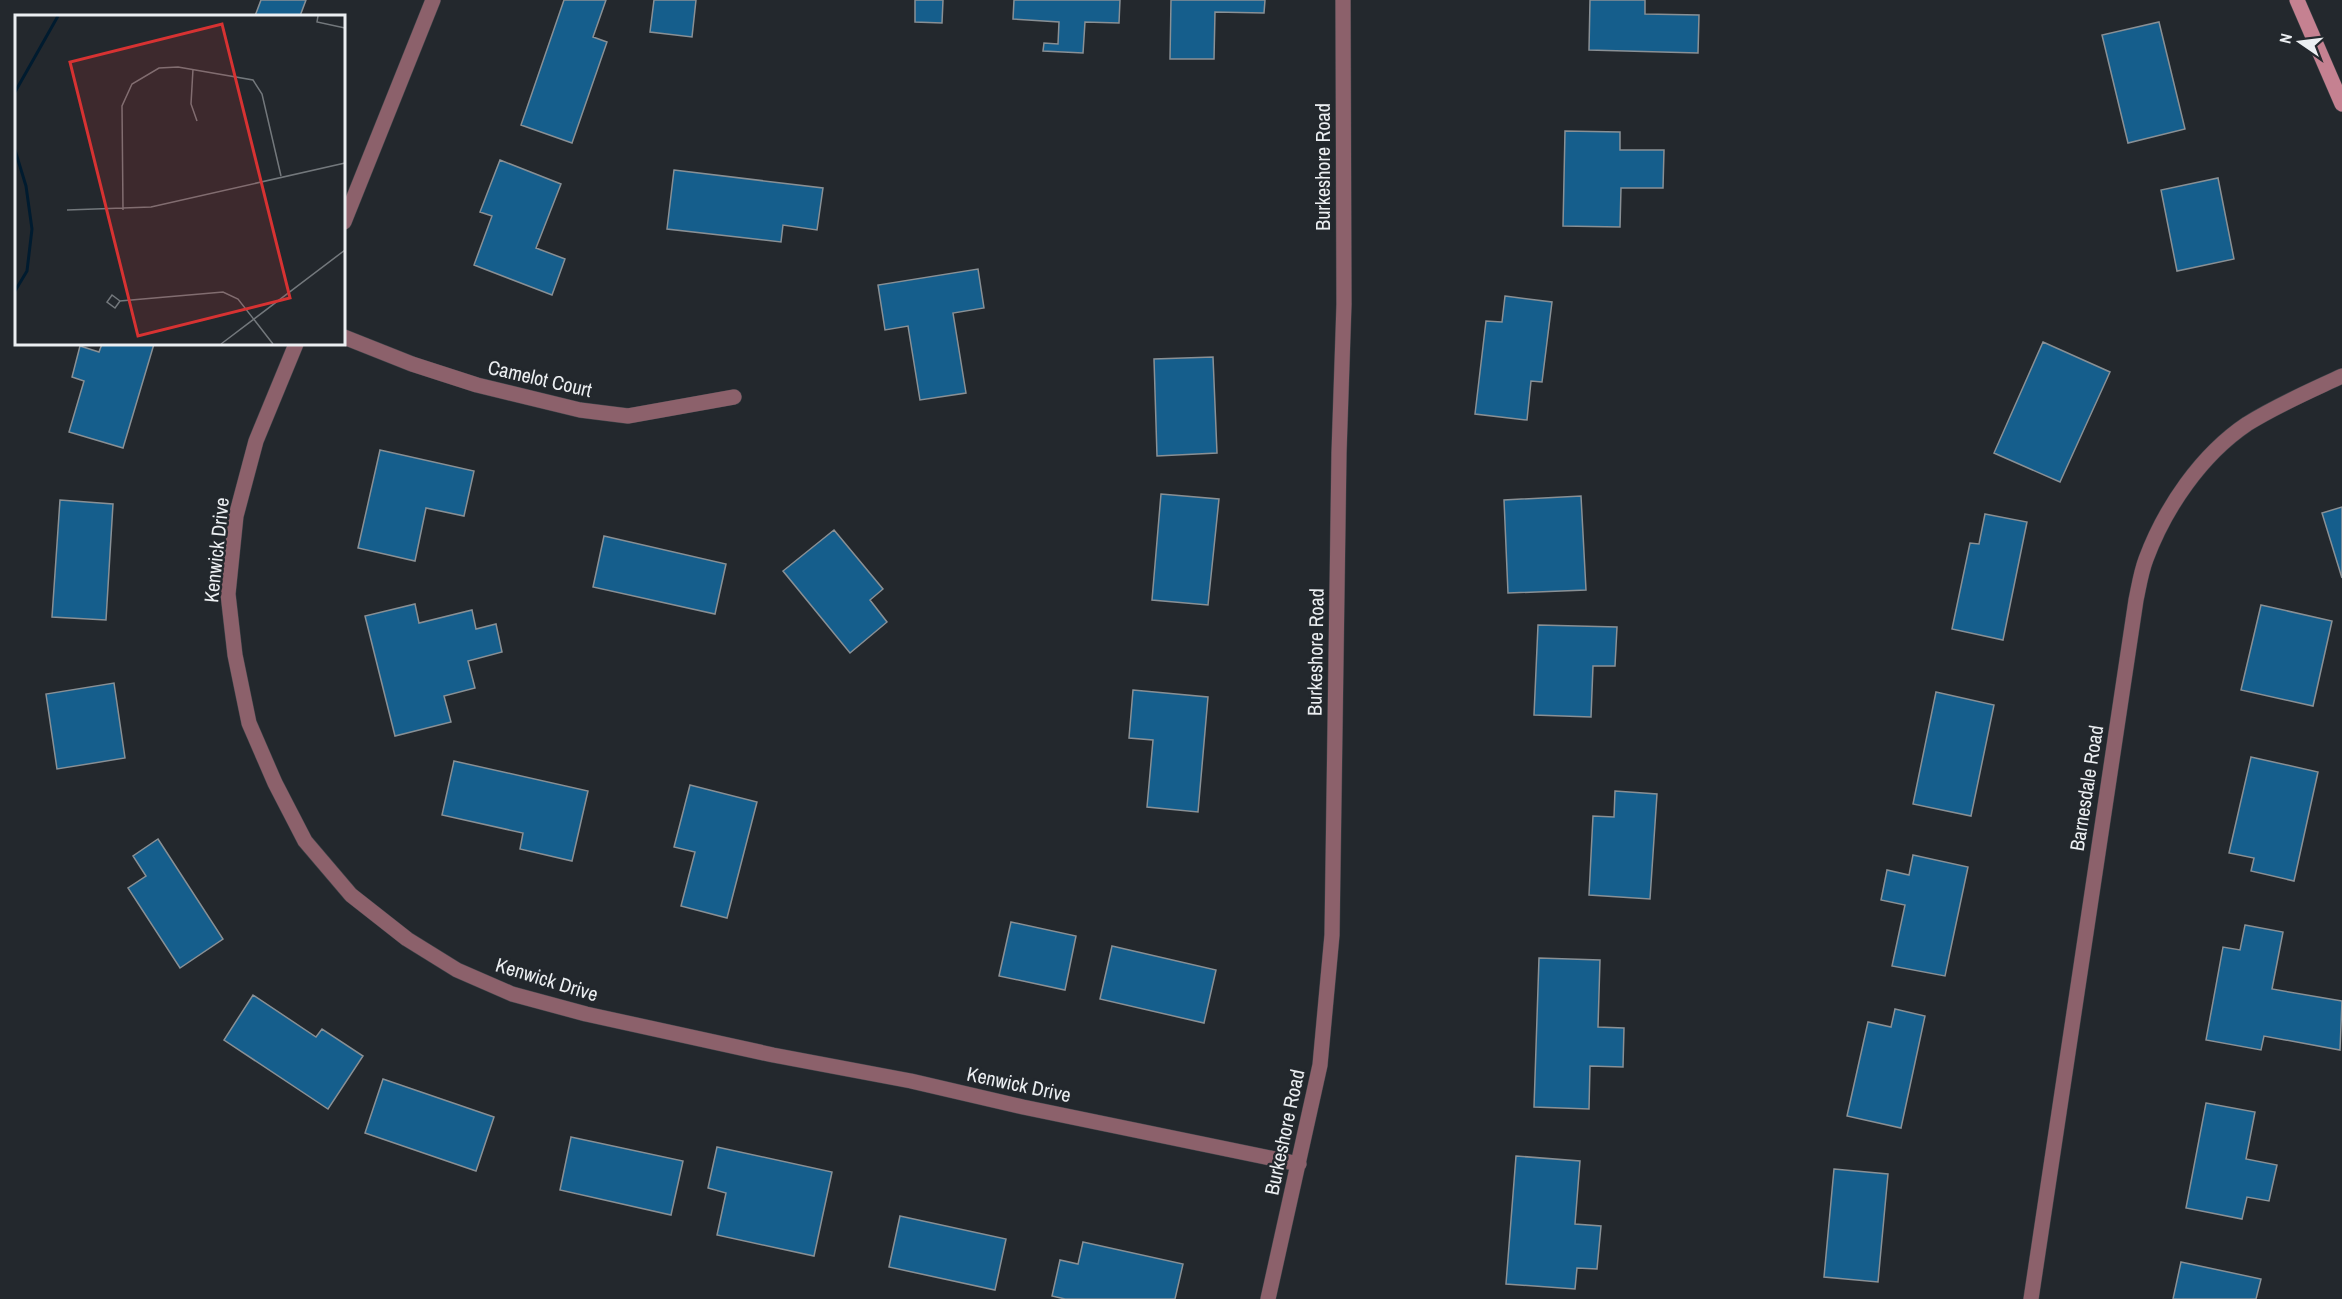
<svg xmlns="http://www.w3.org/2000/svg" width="2342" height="1299" font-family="'Archivo Narrow',sans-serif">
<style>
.building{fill:#155e8c;stroke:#899095;stroke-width:1.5}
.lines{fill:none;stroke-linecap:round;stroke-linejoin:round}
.street-casing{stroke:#3f4449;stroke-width:16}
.secondary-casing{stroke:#3f4449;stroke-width:16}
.street{stroke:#8c616b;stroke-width:15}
.secondary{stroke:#c58191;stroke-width:15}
.labels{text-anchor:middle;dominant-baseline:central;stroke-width:5;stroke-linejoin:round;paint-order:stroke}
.street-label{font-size:20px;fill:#eceff2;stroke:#23282d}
.inset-river{fill:none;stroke:#001b2f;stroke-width:3}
.inset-road{fill:none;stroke:#73787c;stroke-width:1.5}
.view{fill:#d73232;fill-opacity:0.15;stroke:#d73232;stroke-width:3}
.inset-edge{fill:none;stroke:#eceff2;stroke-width:3}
</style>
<rect width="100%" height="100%" fill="#23282d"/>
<path class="building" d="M261 0H306L300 16H255Z
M564 0H606L593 37 607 42 572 143 521 125Z
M654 0H696L692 37 650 32Z
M915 0H943L942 23 915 22Z
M1014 0H1120L1119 23 1085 22 1083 53 1043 51 1044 43 1058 44 1059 22 1013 19Z
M1171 0H1265L1264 13 1215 12 1214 59H1170Z
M1590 0H1645V14L1699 15 1698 53 1589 50Z
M2159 22 2185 129 2128 143 2102 35Z
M1565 131 1620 132V150H1664L1663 188H1621L1620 227 1563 226Z
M500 160 561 184 536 248 565 259 552 295 474 265 492 216 480 212Z
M674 170 823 188 817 230 783 225 781 242 667 229Z
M2218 178 2234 259 2177 271 2161 190Z
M978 269 984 308 953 313 966 393 920 400 908 326 885 330 878 285Z
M1505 296 1552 302 1542 382 1531 381 1527 420 1475 414 1486 321 1502 322Z
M2043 342 2110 372 2060 482 1994 453Z
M102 344H154L123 448 69 432 84 381 72 377 80 346 99 352Z
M1213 357 1217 453 1157 456 1154 359Z
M380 450 474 471 464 516 426 508 415 561 358 548Z
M1161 494 1219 499 1208 605 1152 600Z
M1581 496 1586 590 1508 593 1504 500Z
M60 500 113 504 106 620 52 617Z
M2342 507V578L2322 513Z
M1985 514 2027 522 2003 640 1952 629 1970 543 1979 544Z
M834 530 883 589 870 600 887 622 850 653 783 571Z
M604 536 726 564 715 614 593 587Z
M415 604 419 623 472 610 476 629 496 624 502 652 468 661 475 688 444 696 451 722 395 736 365 616Z
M2261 605 2332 621 2313 706 2241 690Z
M1538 625 1617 627 1615 666H1593L1591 717 1534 715Z
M114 683 125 758 57 769 46 694Z
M1133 690 1208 697 1198 812 1147 807 1153 740 1129 738Z
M1936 692 1994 705 1971 816 1913 804Z
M2251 757 2318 772 2294 881 2251 871 2254 858 2229 853Z
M454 761 588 791 572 861 520 849 523 833 442 815Z
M690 785 757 802 727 918 681 906 695 852 674 847Z
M1615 791 1657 794 1650 899 1589 895 1593 816 1614 817Z
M158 839 223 939 180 968 128 888 146 876 133 856Z
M1913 855 1968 867 1945 976 1892 966 1905 905 1881 900 1887 870 1909 875Z
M1011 922 1076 936 1065 990 999 976Z
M2245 925 2283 932 2272 989 2342 1001 2340 1050 2264 1036 2261 1050 2206 1040 2223 947 2240 950Z
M1112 946 1216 970 1204 1023 1100 999Z
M1539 958 1600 960 1598 1027 1624 1028 1623 1067 1590 1066 1589 1109 1534 1107Z
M253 995 316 1037 322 1029 363 1056 328 1109 224 1040Z
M1895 1009 1925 1016 1901 1128 1847 1116 1868 1022 1891 1027Z
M383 1079 494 1117 476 1171 365 1133Z
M2206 1103 2255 1112 2246 1159 2277 1165 2269 1201 2247 1197 2242 1219 2186 1208Z
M571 1137 683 1161 671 1215 560 1190Z
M717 1147 832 1172 814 1256 717 1235 726 1193 708 1188Z
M1516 1156 1580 1161 1575 1224 1601 1226 1597 1269 1577 1268 1575 1289 1506 1284Z
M1834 1169 1888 1174 1878 1282 1824 1277Z
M900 1216 1006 1239 995 1290 889 1267Z
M1083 1242 1183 1264 1175 1299H1065L1052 1296 1060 1260 1078 1264Z
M2181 1262 2261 1279 2256 1299H2173Z"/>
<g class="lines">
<g class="street-casing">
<path id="street" d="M344 222 433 0
M344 337 412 364 477 385 580 410 628 416 734 397
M296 344 256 441 236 516 228 594 235 655 249 723 275 783 305 841 351 895 407 939 457 970 512 994 586 1014 773 1055 911 1081 1023 1107 1299 1164
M1268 1299 1320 1065 1332 935 1339 453 1344 304 1343 0
M2031 1299 2136 600C2139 586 2141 572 2146 559 2165 508 2201 455 2247 424 2277 405 2310 391 2342 376"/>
</g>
<g class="secondary-casing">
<path id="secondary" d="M2297 0 2342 104"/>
</g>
<use href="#street" class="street"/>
<use href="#secondary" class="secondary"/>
</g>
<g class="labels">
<g class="street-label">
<text transform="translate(1322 167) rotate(-90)">Burkeshore Road</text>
<text transform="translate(540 378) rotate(13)">Camelot Court</text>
<text transform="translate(216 550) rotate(-84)">Kenwick Drive</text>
<text transform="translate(1315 652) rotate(-89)">Burkeshore Road</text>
<text transform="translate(2086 788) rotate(-81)">Barnesdale Road</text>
<text transform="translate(547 979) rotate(17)">Kenwick Drive</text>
<text transform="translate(1019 1084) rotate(12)">Kenwick Drive</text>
<text transform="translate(1284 1132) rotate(-78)">Burkeshore Road</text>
</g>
</g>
<g transform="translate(15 15)">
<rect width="330" height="330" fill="#23282d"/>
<path class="inset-river" d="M0 77 43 1M0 135 11 171 17 214 12 256 0 276"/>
<path class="inset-road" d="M303 1 302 7 330 13M178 54 176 89 182 106M52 195 136 192 330 148M108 195 107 91 117 69 144 53 163 52 238 65 247 79 266 161M105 286 97 280 92 287 100 293 105 286 208 277 223 284 258 329M206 329 330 235"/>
<path class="view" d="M207 9 275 283 123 321 55 47Z"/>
<rect width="330" height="330" class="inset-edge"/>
</g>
<g transform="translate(2300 42) rotate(284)" stroke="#23282d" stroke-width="4.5" paint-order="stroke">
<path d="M0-4.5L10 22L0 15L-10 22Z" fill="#eceff2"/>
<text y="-9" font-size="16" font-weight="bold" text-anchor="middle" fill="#eceff2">N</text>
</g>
</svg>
